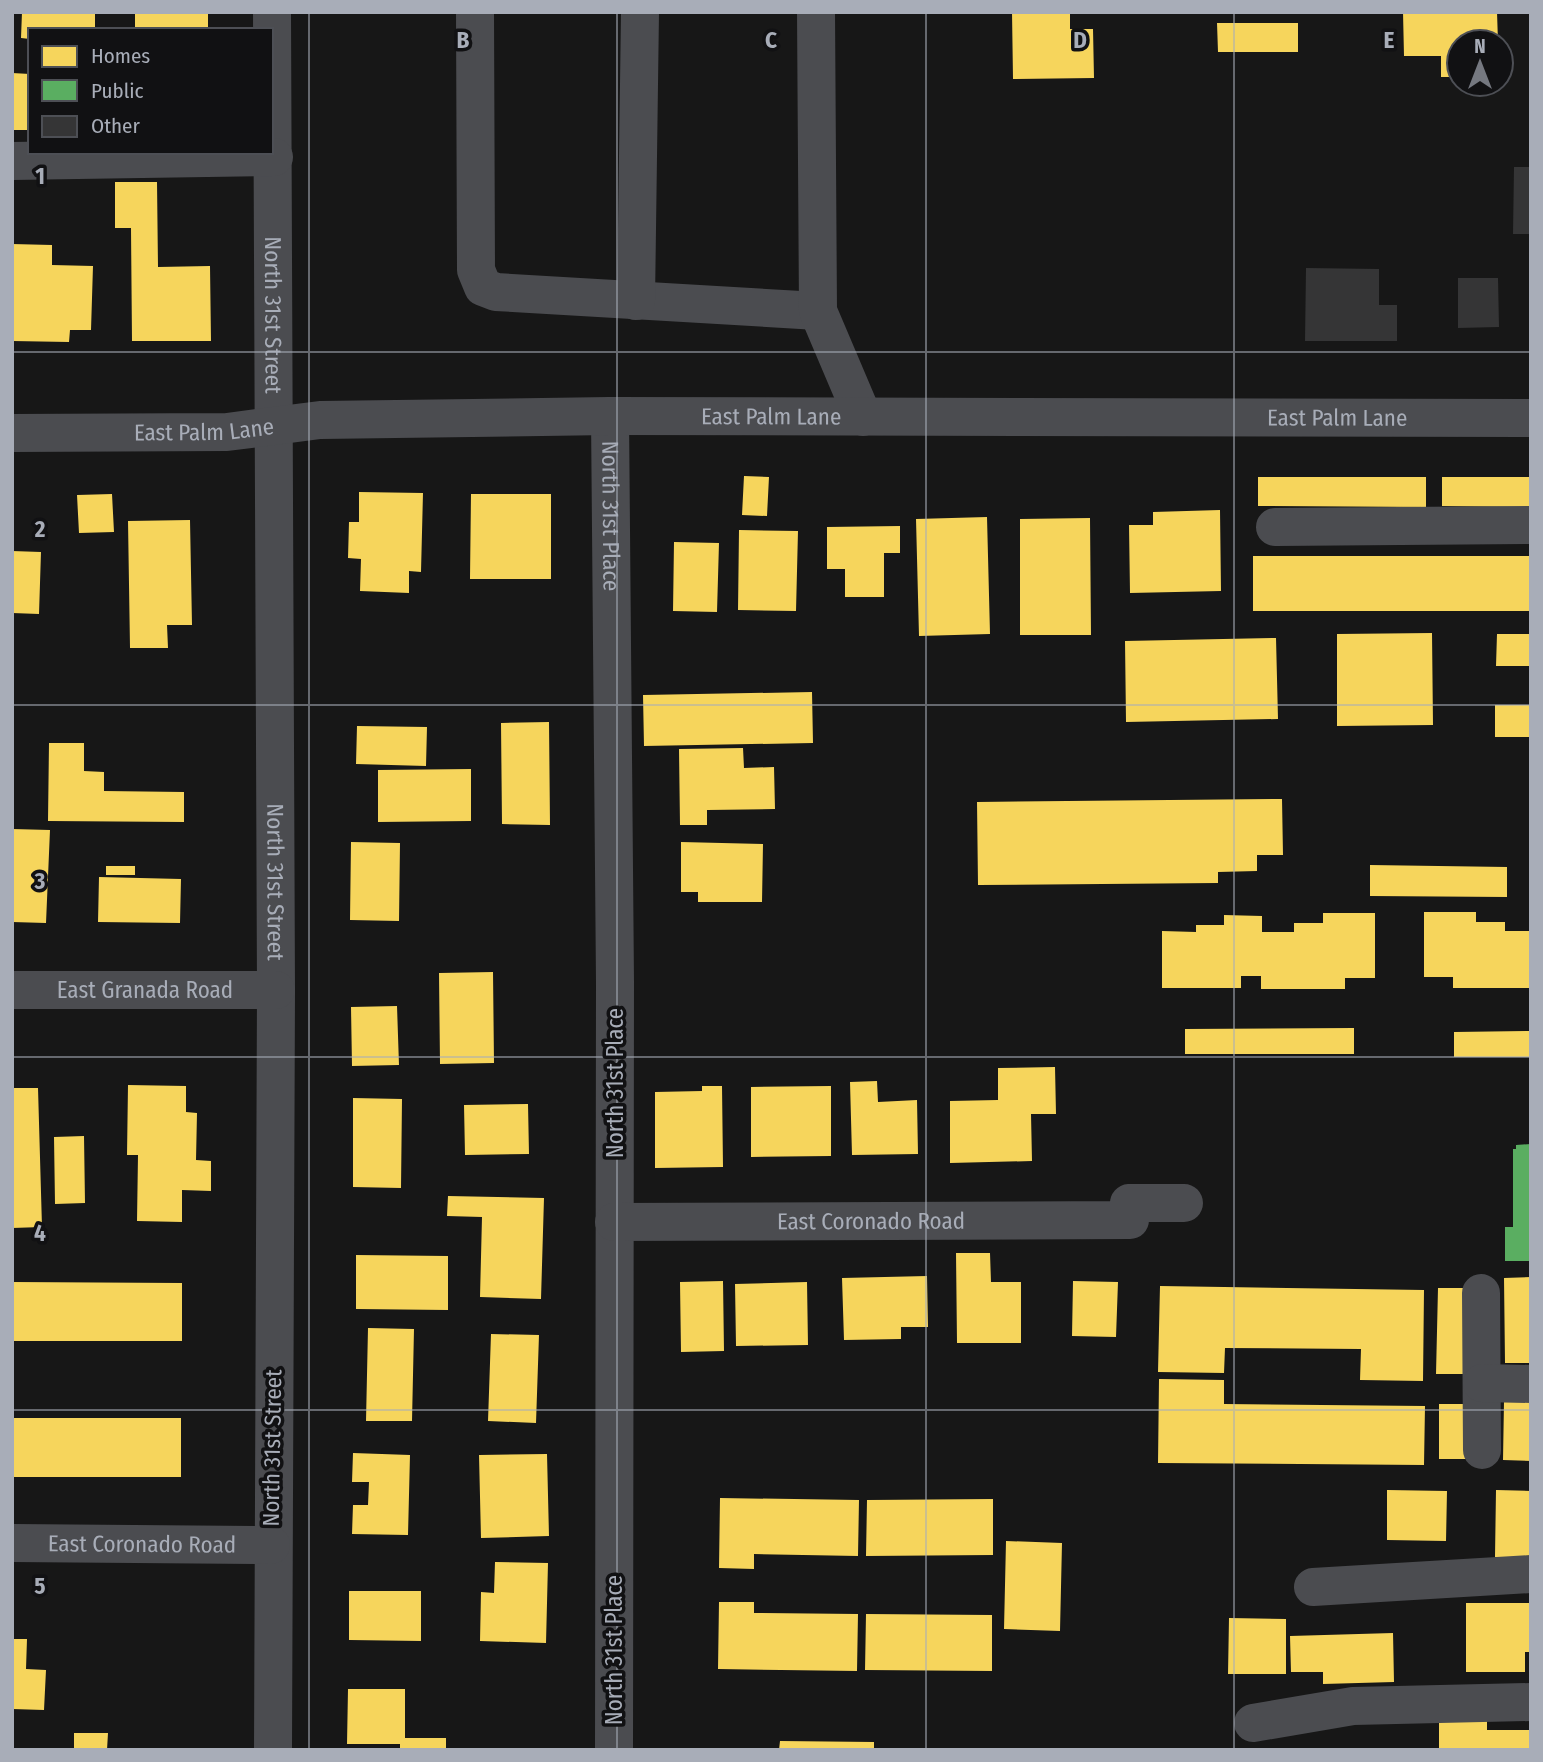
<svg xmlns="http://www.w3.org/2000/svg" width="1543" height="1762" font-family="'Fira Sans Condensed',sans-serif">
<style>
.homes{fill:#f6d55c}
.public{fill:#5aae61}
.building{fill:#353536}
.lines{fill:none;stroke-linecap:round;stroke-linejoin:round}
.minor{stroke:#4b4c50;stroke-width:38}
.grid{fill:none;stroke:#a8adb8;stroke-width:2;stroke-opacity:0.55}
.labels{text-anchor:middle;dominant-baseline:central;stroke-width:7;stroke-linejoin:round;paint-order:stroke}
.street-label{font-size:23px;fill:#a8adb8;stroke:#111113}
.grid-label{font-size:23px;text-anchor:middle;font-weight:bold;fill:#a8adb8;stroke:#111113;stroke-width:7;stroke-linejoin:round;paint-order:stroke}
</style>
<rect width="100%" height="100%" fill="#171717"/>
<path class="homes" d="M22 12H95V30H30V39L21 38Z
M135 12H208V30H135Z
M1012 12H1070V29H1093L1094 78 1013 79Z
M1403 12H1497L1498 42H1459V77H1441V56H1404Z
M1217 23H1298V52H1218Z
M12 73 30 74V130H12Z
M115 182H157L158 267 210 266 211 341H132L131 228H115Z
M12 244 52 245V265L93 266 91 330H70L69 342 12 341Z
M744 476 769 477 767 516 742 515Z
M1258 477H1426V507L1258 506Z
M1442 477H1531V507L1442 506Z
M359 492 423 493 421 572 409 571V593L360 591 361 559 348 558 349 522H359Z
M112 494 114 532 79 533 77 495Z
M471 494H551V579H470Z
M1220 510 1221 591 1130 593 1129 525H1153V512Z
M987 517 990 634 919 636 916 519Z
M1090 518 1091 635H1020V519Z
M190 520 192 625H167L168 648H130L128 521Z
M900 526V553H884V597H845V569H827V527Z
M739 530 798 531 796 611 738 610Z
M674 542 719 543 717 612 673 611Z
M12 551 41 552 39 614 12 613Z
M1253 556H1531V611H1253Z
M1432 633 1433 725 1337 726V634Z
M1497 634H1531V666H1496Z
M1276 638 1278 719 1126 722 1125 641Z
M812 692 813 743 644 746 643 695Z
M1495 705H1531V737H1495Z
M549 722 550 825 502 824 501 723Z
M357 726 427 727 426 766 356 764Z
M49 743H84V771L104 772V791L184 792V822L48 821Z
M743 748 744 768 774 767 775 809 707 810V825H680L679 749Z
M471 769V821L378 822V770Z
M1282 799 1283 855H1257V871L1218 872V883L978 885 977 802Z
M12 829 50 830 46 923 12 922Z
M351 842 400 843 399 921 350 920Z
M681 842 763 844 762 902H698V892H681Z
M1370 865 1507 867V897L1370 896Z
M106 866H135V875H106Z
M99 877 181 879 180 923 98 922Z
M1424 912H1476V922H1505V931H1531V988H1453V977H1424Z
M1323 913H1375V978H1345V989H1261V976H1241V988H1162V931L1196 932V925H1224V915L1262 916V932H1294V923H1323Z
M493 972 494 1063 440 1064 439 973Z
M397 1006 399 1065 352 1066 351 1007Z
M1354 1028V1054H1185V1029Z
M1531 1031V1057H1454V1032Z
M1055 1067 1056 1114H1031L1032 1161 950 1163V1101L998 1100V1068Z
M877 1081 878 1102 917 1100 918 1154 852 1155 850 1082Z
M128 1085 186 1086V1112L197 1113 196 1160 211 1161V1191L182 1190V1222L137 1221 138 1155H127Z
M702 1086H722L723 1167 655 1168V1092L702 1091Z
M831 1086V1156L751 1157V1087Z
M12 1088H38L42 1227 12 1228Z
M353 1098 402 1099 401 1188 353 1187Z
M528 1104 529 1154 465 1155 464 1105Z
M84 1136 85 1203 55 1204 54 1137Z
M448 1196 544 1198 541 1299 480 1297 482 1217 447 1216Z
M956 1253H990L991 1282H1021V1343H957Z
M356 1255 448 1256V1310L356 1309Z
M927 1276 928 1327H901V1339L844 1340 842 1278Z
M1531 1277V1363H1505L1504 1278Z
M723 1281 724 1351 681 1352 680 1282Z
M1073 1281 1118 1282 1116 1337 1072 1336Z
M12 1282 182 1283V1341H12Z
M807 1282 808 1345 736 1346 735 1284Z
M1160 1286 1424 1290 1423 1381 1360 1380 1361 1349 1225 1348 1224 1373 1158 1372Z
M1438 1288H1465L1463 1374H1436Z
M368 1328 414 1329 412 1421H366Z
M491 1334 539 1335 536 1423 488 1421Z
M1159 1379 1224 1380V1404L1425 1406 1424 1465 1158 1463Z
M1504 1401H1531V1461L1503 1460Z
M1439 1404H1468V1459H1439Z
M12 1418H181V1477H12Z
M353 1453 410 1455 408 1535 352 1534 353 1505H368L369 1482H352Z
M547 1454 549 1536 481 1538 479 1455Z
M1387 1490 1447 1491 1446 1541 1387 1540Z
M1496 1490 1531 1491V1558L1495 1557Z
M720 1498 859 1500 858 1556 754 1554V1569L719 1568Z
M993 1499V1555L866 1556 867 1500Z
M1006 1541 1062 1543 1060 1631 1004 1629Z
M495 1562 548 1563 546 1643 480 1641 481 1592 494 1593Z
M349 1591H421V1641L349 1640Z
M719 1602H754V1613L858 1614 857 1671 718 1669Z
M1466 1603H1531V1652H1525V1672H1466Z
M866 1614 992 1615V1671L865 1670Z
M1229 1618 1286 1619V1674H1228Z
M1393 1633 1394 1682 1323 1684V1672H1291L1290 1636Z
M12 1639H27L26 1669 46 1670 44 1710 12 1709Z
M348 1689H405V1738H446V1750H400V1744H347Z
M1439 1709H1487V1730H1531V1750H1439Z
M74 1733H108L107 1750H74Z
M780 1741 874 1742V1750H779Z"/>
<path class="public" d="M1531 1144V1261H1505V1227H1513V1149H1516V1145Z"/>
<path class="building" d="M1514 167H1531V234H1513Z
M1306 268 1379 269V305H1397V341H1305Z
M1458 278H1498L1499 327 1458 328Z"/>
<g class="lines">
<g class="minor">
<path id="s1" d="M272 12 276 990 273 1750"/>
<path d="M475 12 476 270 483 287 496 292 818 311"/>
<path d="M816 12 818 311 863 417"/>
<path d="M12 161 274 157"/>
<path d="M636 301 640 12"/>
<path id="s2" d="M610 416 615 982 614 1750"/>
<path id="s3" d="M12 433 227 432 320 420 610 416 1531 418"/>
<path d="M1275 527 1531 525"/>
<path id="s4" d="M12 990H276"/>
<path id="s5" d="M614 1222 1130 1220 1129 1203H1184"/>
<path d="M1481 1293 1482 1450"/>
<path d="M1482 1383 1531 1384"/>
<path id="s6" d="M12 1543 271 1545"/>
<path d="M1313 1587 1531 1574"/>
<path d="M1253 1723 1353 1706 1531 1702"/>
</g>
</g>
<path class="grid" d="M309 12V1750M617 12V1750M926 12V1750M1234 12V1750M12 352H1531M12 705H1531M12 1057H1531M12 1410H1531"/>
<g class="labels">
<g class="street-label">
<text stroke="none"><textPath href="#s1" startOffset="303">North 31st Street</textPath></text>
<text stroke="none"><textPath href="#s3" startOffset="760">East Palm Lane</textPath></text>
<text stroke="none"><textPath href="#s3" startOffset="1326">East Palm Lane</textPath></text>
<text stroke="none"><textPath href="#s3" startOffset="192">East Palm Lane</textPath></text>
<text stroke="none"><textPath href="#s2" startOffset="100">North 31st Place</textPath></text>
<text stroke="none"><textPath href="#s1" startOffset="870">North 31st Street</textPath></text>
<text stroke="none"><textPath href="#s4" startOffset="133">East Granada Road</textPath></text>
<text transform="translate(615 1083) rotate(-90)">North 31st Place</text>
<text stroke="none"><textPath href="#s5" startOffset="257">East Coronado Road</textPath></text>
<text transform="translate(272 1448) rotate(-89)">North 31st Street</text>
<text stroke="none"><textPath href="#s6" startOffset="130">East Coronado Road</textPath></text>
<text transform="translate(614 1650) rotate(-90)">North 31st Place</text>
</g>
</g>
<g class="grid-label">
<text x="463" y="48">B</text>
<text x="771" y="48">C</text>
<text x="1080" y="48">D</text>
<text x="1389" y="48">E</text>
<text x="40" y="184">1</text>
<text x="40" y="537">2</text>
<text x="40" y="889">3</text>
<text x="40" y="1241">4</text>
<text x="40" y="1594">5</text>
</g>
<rect width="1543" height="1762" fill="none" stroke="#a8adb8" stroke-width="28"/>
<rect x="28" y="28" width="245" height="126" fill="#111113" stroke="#4d4f55" stroke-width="2"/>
<rect x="42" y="46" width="35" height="21" fill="#f6d55c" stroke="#4d4f55" stroke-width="2"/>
<text x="91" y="63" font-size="21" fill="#a8adb8">Homes</text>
<rect x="42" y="80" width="35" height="21" fill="#5aae61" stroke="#4d4f55" stroke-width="2"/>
<text x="91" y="98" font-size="21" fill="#a8adb8">Public</text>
<rect x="42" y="116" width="35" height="21" fill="#353536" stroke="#4d4f55" stroke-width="2"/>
<text x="91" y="133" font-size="21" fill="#a8adb8">Other</text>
<g transform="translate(1480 63)"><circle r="33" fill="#111113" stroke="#4d4f55" stroke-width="2"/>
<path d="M0-5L12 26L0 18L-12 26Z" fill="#757880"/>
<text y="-10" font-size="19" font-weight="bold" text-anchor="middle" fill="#a8adb8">N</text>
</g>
</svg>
